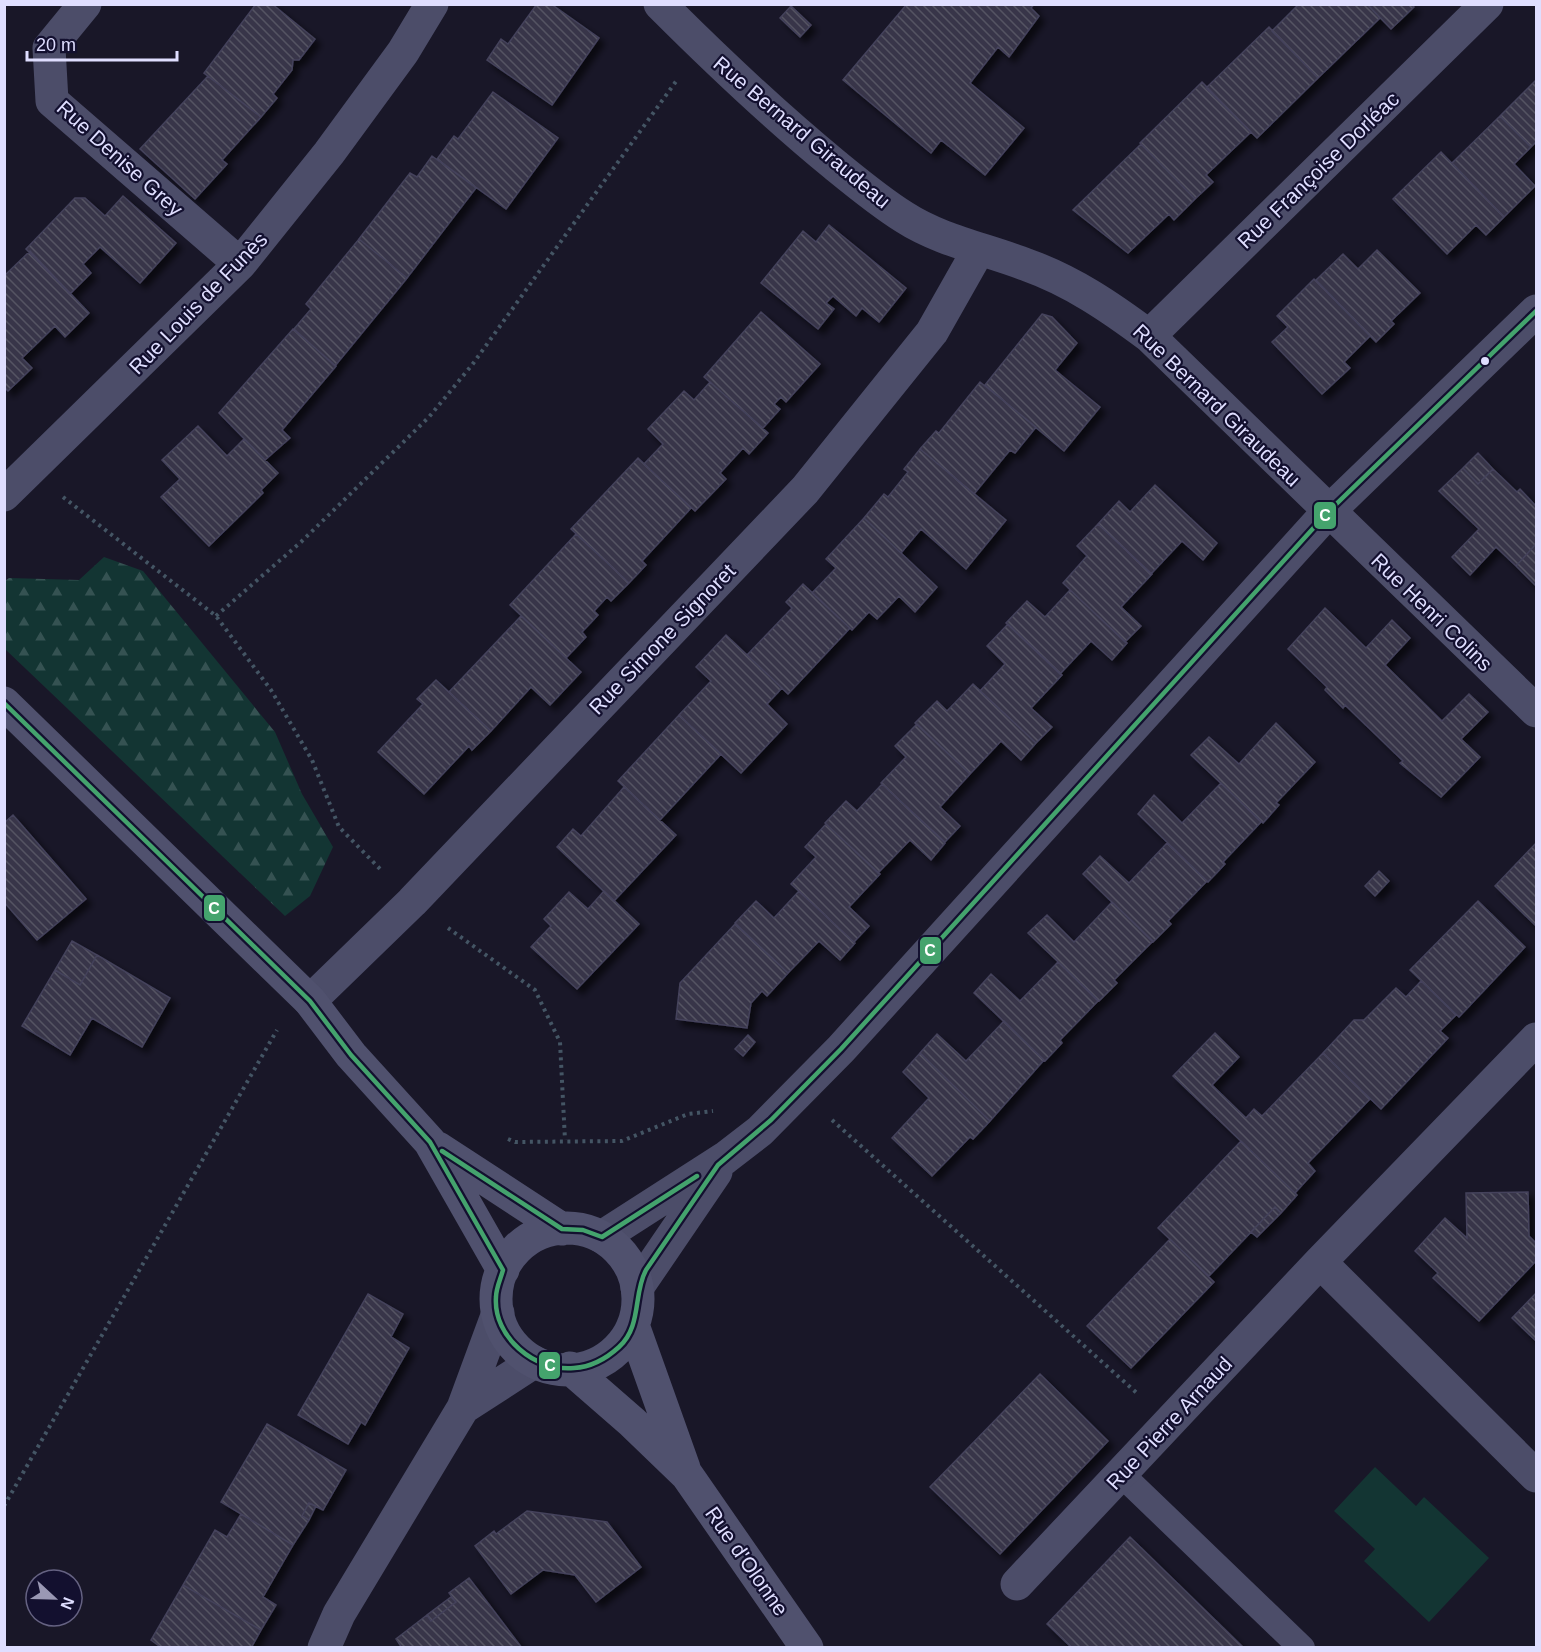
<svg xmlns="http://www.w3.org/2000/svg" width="1541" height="1652" font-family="Helvetica,sans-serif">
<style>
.forest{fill:url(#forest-firs)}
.green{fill:#133533}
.building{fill:url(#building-back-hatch);stroke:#44425b;stroke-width:1.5;filter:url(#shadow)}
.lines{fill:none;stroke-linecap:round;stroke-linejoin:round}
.path{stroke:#445564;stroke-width:4;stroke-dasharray:3 4.5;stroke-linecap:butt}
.lane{stroke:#4c4d69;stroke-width:26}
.street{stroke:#4c4d69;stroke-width:33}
.secondary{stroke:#50516e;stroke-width:33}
.bus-1-casing{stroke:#13102f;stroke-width:9}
.bus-1{stroke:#44a36d;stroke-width:4.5}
.bus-dot{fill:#dfdeff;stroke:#13102f;stroke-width:2}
.labels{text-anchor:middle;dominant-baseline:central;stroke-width:4.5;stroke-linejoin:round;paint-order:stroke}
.street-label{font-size:21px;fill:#dfdeff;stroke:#13102f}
.line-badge{stroke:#13102f;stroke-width:2}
.badge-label{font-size:16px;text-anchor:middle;font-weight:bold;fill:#fff}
</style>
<defs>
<pattern id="forest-firs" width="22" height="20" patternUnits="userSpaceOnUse" patternTransform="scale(1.5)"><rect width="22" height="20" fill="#133533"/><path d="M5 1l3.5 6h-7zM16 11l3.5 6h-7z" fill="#355252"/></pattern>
<pattern id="building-back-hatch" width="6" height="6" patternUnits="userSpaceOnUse" patternTransform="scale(1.5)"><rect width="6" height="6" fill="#383649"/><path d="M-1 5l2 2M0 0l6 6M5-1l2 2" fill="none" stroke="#545364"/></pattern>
<filter id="shadow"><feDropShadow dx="5.5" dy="5.5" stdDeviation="3" flood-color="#0009"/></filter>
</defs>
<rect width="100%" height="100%" fill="#191728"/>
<path class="forest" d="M104 557 143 571 275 732 302 794 333 847 310 896 285 916 5 649V581L9 578 79 580Z"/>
<path class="green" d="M1375 1467 1416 1506 1424 1497 1489 1558 1429 1622 1364 1561 1375 1549 1334 1511Z"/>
<path class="building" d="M256 4H272L315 39 299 60H293L292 70 273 94 277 98 261 117 204 73Z
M537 4H551L599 38 552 105 487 60 501 39 508 44Z
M907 4H1034L1031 8 1039 16 1009 57 998 47 970 83 1024 128 985 175 941 140 931 153 843 80Z
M1299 4H1367L1380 18 1318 78 1272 31Z
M1367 4H1411L1414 7 1391 29Z
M791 6 811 25 800 37 780 18Z
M1269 27 1318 78 1257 138 1206 88Z
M208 76 261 117 222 160 227 164 195 199 140 149Z
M1536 80V142L1531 147 1500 116Z
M1202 82 1251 132 1206 175 1213 182 1195 199 1140 143Z
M493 92 558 138 506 209 437 159 454 136 458 139Z
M1500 116 1531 147 1514 164 1535 186 1504 217 1452 163Z
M1141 144 1195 199 1174 220 1169 214 1128 253 1073 210Z
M1441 152 1504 217 1486 235 1476 225 1447 254 1393 199Z
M432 156 476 188 407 278 359 239 410 173 417 177Z
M123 196 176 243 140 283 100 247 83 264 91 273 70 294 26 249 75 198H85L105 216Z
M829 225 906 288 879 322 862 308 856 316 833 296 826 303 834 309 818 329 761 283 803 231 816 242Z
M359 239 407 278 335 366 294 329 311 309 306 304Z
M1377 250 1420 293 1391 321 1394 324 1376 342 1316 280 1343 254 1358 269Z
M30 251 89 313 65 337 55 326 22 358 32 368 8 391 4 387V276Z
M1314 279 1370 336 1344 362 1350 368 1322 394 1272 342 1288 327 1277 316Z
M761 312 820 364 786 402 781 397 774 404 780 409 763 428 704 377Z
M1042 314 1052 317 1077 343 1055 370 1100 407 1064 451 985 385Z
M293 329 336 366 282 430 290 438 265 460 219 413Z
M710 382 768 433 749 454 743 448 720 473 726 479 695 511 644 464 663 444 648 429 684 391 694 400Z
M980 382 1036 427 1015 453 1010 450 974 494 920 449 936 431 939 433Z
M198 426 227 456 244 439 278 473 261 490 263 493 209 546 161 497 180 479 162 460Z
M920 449 1006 520 966 569 921 529 901 553 864 518 884 494 888 497 908 472 904 469Z
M1478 453 1493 469 1478 484 1463 468Z
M638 458 691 508 642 561 646 565 629 583 571 529Z
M1463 468 1478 484 1493 469 1517 492 1520 489 1536 506V544L1516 566 1496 547 1470 575 1452 557 1479 529 1439 491Z
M1155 485 1217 543 1203 560 1182 541 1151 574 1098 524 1119 501 1130 512Z
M864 518 937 587 915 612 899 596 877 619 869 612 852 630 812 593 836 568 826 559Z
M1098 524 1152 574 1121 607 1141 626 1125 642 1063 583 1087 556 1077 546Z
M576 534 629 583 611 601 607 597 594 611 598 615 582 632 586 637 566 658 510 605Z
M1536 544V586L1516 566Z
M803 584 850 628 788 694 747 655 792 608 786 602Z
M1070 590 1127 643 1112 660 1091 641 1060 674 1006 623 1027 601 1045 617Z
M1325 608 1366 648 1392 620 1410 638 1385 665 1442 721 1469 694 1488 712 1461 739 1480 757 1441 797 1400 763 1403 761 1345 705 1343 708 1325 690 1327 687 1288 649Z
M521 616 581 672 550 705 531 687 491 731 449 692Z
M1008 624 1062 675 1031 708 1052 727 1036 743 980 691 1005 664 987 646Z
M726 635 782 688 767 704 787 724 741 773 679 715 711 681 696 667Z
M436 680 491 731 472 750 469 746 424 794 378 752 423 704 417 699Z
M973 684 1036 743 1021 760 1001 741 970 774 915 723 937 701 947 711Z
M679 715 721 754 660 820 618 781Z
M1276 723 1315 762 1276 803 1279 805 1263 823 1191 755 1209 737 1239 764Z
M917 724 970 774 940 807 960 826 945 842 881 783 906 757 895 746Z
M1221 783 1261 822 1223 862 1225 864 1208 882 1138 814 1154 795 1182 823Z
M882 784 945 843 931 860 910 840 878 873 825 823 846 801 857 811Z
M624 787 676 835 614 901 557 847 573 829 581 836Z
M13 815 86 899 37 940 4 902V823Z
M826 824 880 874 849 907 869 926 854 942 791 884 816 857 805 847Z
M1167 843 1207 881 1168 921 1171 924 1153 942 1083 874 1100 856 1129 883Z
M1536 843V926L1495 886Z
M1379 871 1389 881 1375 896 1365 886Z
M604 891 639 924 577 989 531 947 551 926 544 919 569 892 588 909Z
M799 891 855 943 840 960 819 941 788 973 735 923 756 901 774 918Z
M1478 901 1525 947 1459 1017 1410 970Z
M1112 902 1153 941 1114 980 1117 983 1099 1001 1028 933 1047 915 1074 942Z
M735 924 788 973 767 996 762 991 751 1003 747 1028 676 1019 680 983Z
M72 941 97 955 80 985 55 970Z
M97 955 170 998 142 1047 92 1018 70 1055 22 1026 55 970 80 985Z
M1058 962 1098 1001 1060 1040 1062 1043 1045 1061 974 993 991 974 1020 1001Z
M1421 981 1456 1015 1440 1031 1448 1038 1381 1109 1323 1053 1354 1020H1364L1396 988 1406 997Z
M1004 1021 1044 1060 990 1121 920 1053 937 1034 966 1061Z
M1215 1033 1239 1057 1212 1085 1246 1118 1254 1109 1262 1116 1323 1053 1370 1099 1308 1163 1315 1171 1295 1193 1173 1076Z
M748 1035 755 1042 743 1056 735 1049Z
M920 1053 990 1121 973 1139 970 1137 932 1176 892 1138 929 1098 903 1072Z
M1241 1141 1297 1195 1281 1213 1275 1207 1209 1276 1158 1228Z
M1528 1192 1529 1236 1536 1243V1261L1479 1321 1433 1278 1438 1273 1415 1251 1445 1218 1467 1238 1466 1193Z
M1275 1207 1281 1213 1257 1237 1251 1232Z
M1170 1239 1214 1282 1131 1368 1087 1326Z
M1536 1293V1341L1512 1318Z
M368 1294 403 1314 391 1337 409 1348 365 1425 361 1422 348 1444 298 1415Z
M1040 1374 1108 1441 1000 1554 930 1487Z
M267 1424 346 1470 323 1510 309 1503 302 1516 309 1520 293 1545 221 1502Z
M309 1503 316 1506 309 1520 302 1516Z
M527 1511 607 1522 641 1567 596 1602 575 1575 543 1570 511 1594 475 1546 494 1531 496 1534Z
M241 1514 293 1545 263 1597 276 1605 261 1630 183 1585 215 1530 227 1537Z
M1130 1537 1244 1648H1072L1047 1624Z
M469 1578 522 1648H402L396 1639 427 1615 431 1621 456 1602 449 1593Z
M183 1585 261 1630 251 1648H162L151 1640Z
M451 1597 456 1602 431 1621 427 1615Z"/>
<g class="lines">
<path class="path" d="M63 497 216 616 271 690 312 760 339 827 383 872
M216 616 301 542 429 417 472 365 677 80
M448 928 535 990 560 1042 565 1140
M832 1120 1138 1394
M508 1139 515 1142 622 1141 688 1114 713 1111
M4 1506 277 1030"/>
<path class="lane" d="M1121 1474 1302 1648"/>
<path class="street" d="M85 4 49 48 52 101 240 264
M660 4C716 60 774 115 835 165 857 183 880 202 904 217 941 241 986 249 1027 265 1072 281 1110 307 1149 336L1536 711
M1149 336 1487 4
M4 495 240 264 329 153 403 52 432 4
M310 1001 412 902 805 490 932 332 979 249
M602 1237 725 1158 760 1131 841 1049 1328 512 1536 311
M1320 1262 1536 1476
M637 1288 716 1172
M463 1408 534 1362
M1017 1584 1320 1262 1536 1039
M324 1648 339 1614 463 1408 498 1313"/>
<path class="secondary" d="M4 703 310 1001 351 1055 430 1142 503 1270
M438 1148 562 1229
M496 1299a71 71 0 1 1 142 0a71 71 0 1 1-142 0Z
M633 1325 684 1468
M570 1368 632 1422 687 1475 807 1648"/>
<g class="bus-1-casing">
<path id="bus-1" d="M4 703 310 1001 351 1055 430 1142 503 1270C501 1278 496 1288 496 1297 493 1337 535 1372 574 1368 591 1367 607 1358 619 1347 642 1326 633 1294 646 1270L718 1165 771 1120 841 1049 1328 512 1536 311
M442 1151 562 1229 583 1230 602 1237 697 1176"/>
</g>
<use href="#bus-1" class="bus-1"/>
</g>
<circle class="bus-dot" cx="1485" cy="361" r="5"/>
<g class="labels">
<g class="street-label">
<text transform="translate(802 132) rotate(40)">Rue Bernard Giraudeau</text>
<text transform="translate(120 158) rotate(42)">Rue Denise Grey</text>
<text transform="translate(1318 170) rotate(-44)">Rue Françoise Dorléac</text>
<text transform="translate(198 303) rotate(-46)">Rue Louis de Funès</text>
<text transform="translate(1217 405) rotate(44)">Rue Bernard Giraudeau</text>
<text transform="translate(1432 612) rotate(44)">Rue Henri Colins</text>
<text transform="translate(662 639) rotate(-46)">Rue Simone Signoret</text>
<text transform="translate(1169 1423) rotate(-47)">Rue Pierre Arnaud</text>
<text transform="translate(747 1561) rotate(55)">Rue d'Olonne</text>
</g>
</g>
<g class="line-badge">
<rect x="1313" y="501" width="24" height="29" rx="6" fill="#44a36d"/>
<rect x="203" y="894" width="23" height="28" rx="6" fill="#44a36d"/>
<rect x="919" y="936" width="23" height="29" rx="6" fill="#44a36d"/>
<rect x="538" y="1351" width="23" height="29" rx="6" fill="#44a36d"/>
</g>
<g class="badge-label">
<text x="1325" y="521">C</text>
<text x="214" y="914">C</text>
<text x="930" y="956">C</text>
<text x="550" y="1371">C</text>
</g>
<rect width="1541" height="1652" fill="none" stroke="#dfdeff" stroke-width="12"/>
<g transform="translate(54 1598) rotate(112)"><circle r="28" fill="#13102f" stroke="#656282" stroke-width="1.5"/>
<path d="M0-4.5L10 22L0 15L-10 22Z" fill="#9a98b4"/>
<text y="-9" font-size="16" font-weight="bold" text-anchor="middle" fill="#dfdeff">N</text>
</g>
<path d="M27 51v9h150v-9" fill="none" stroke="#dfdeff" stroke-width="3"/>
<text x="36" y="51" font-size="18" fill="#dfdeff" stroke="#13102f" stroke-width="4.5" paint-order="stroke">20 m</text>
</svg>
